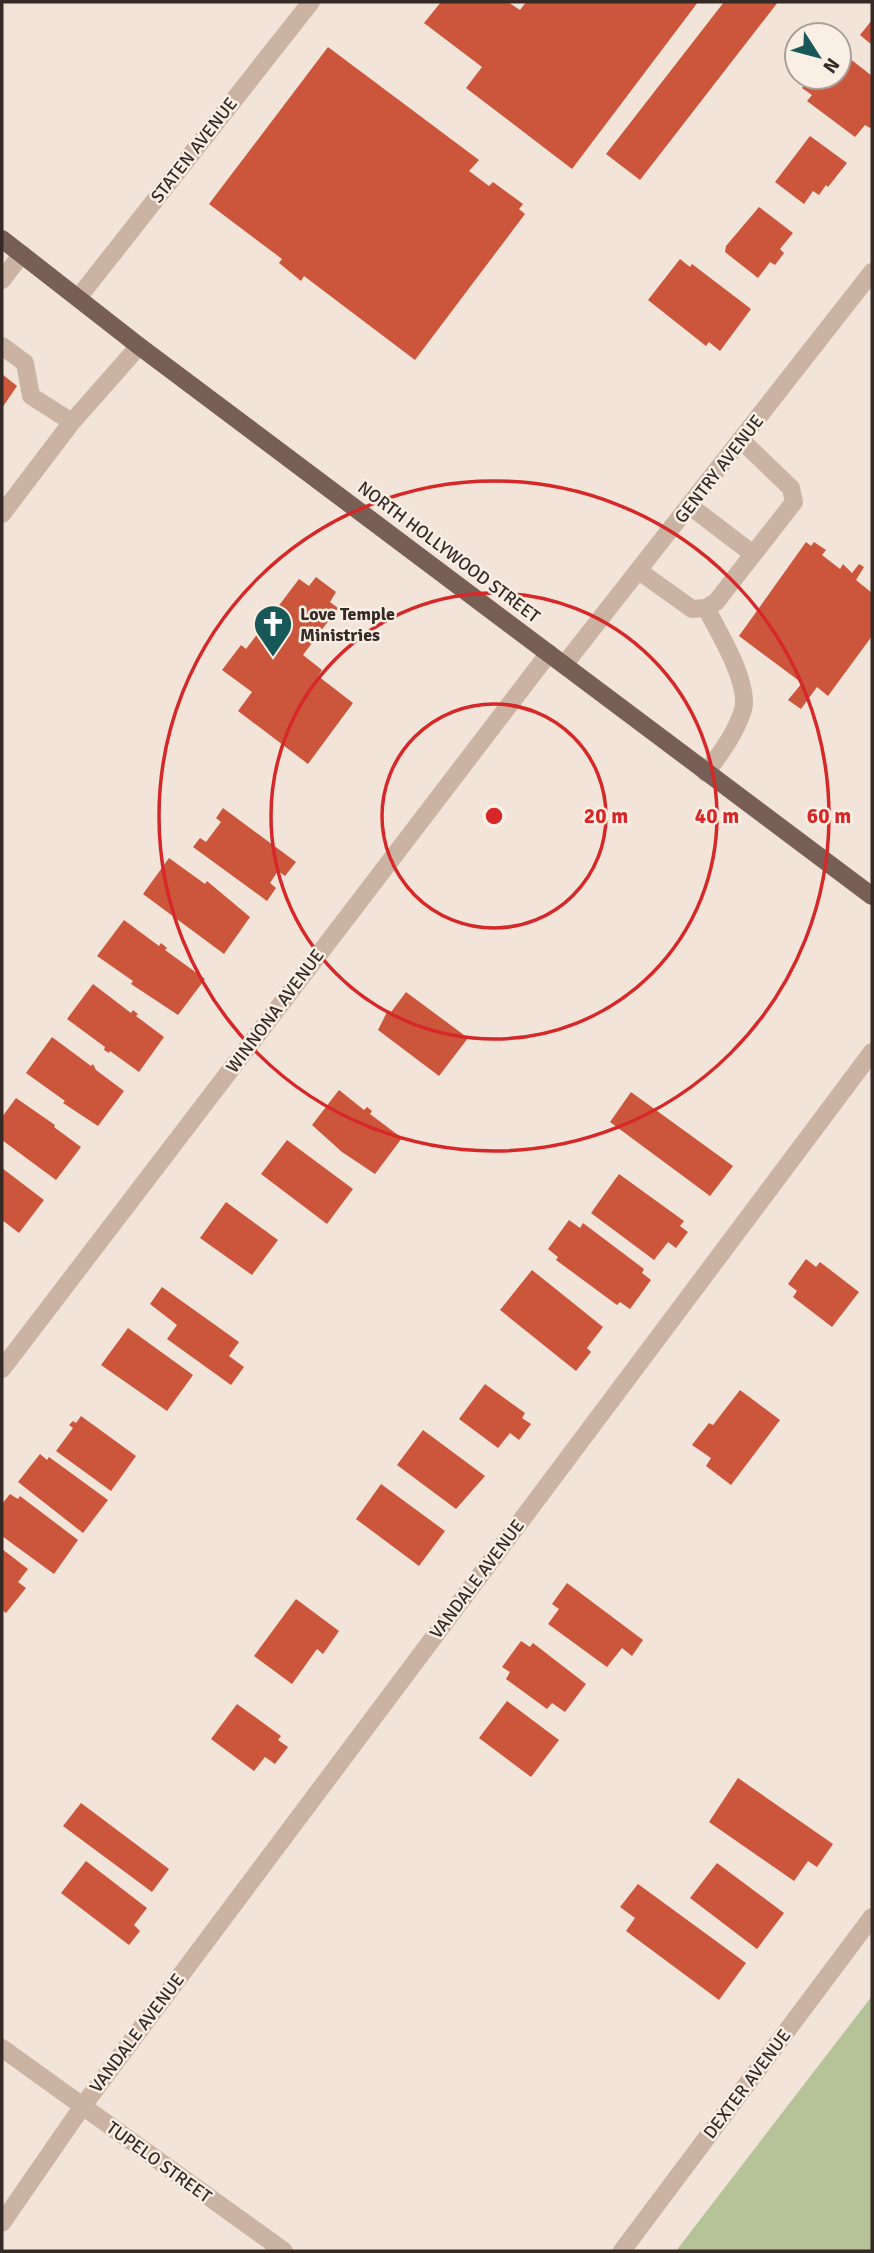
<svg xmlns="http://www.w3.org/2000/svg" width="874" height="2253" font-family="Signika,sans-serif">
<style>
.green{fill:#b6c297}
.building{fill:#cc563c}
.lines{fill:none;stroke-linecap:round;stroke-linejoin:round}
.minor{stroke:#cbb3a3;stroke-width:18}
.major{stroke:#785f56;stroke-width:18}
.ring{fill:none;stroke:#d62828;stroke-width:3.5}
.labels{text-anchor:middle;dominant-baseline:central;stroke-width:5;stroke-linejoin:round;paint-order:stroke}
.street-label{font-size:18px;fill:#352a26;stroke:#faefe4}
.poi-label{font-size:18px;font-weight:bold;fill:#352a26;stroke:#faefe4;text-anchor:start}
.centre{fill:#d62828;stroke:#faefe4;stroke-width:3.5}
.ring-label{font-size:21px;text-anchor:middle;font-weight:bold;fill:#d62828;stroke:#faefe4;stroke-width:5;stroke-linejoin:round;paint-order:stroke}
</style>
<rect width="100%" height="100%" fill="#f2e4d8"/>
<path class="green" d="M872 1996V2251H676Z"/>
<path class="building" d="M441 2H508L520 10 526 2H698L572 169 466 88 482 67 424 23Z
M724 2H778L640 180 606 154Z
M872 20V45L860 35Z
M328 47 479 160 469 171 489 186 493 182 523 204 519 209 525 214 415 360 304 276 301 281 279 263 282 259 209 204Z
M844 54 872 76V126L870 128 865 125 855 137 807 101 812 95 802 88 811 77H839V60Z
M810 136 847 163 828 187 826 185 819 195 813 191 804 204 775 182Z
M759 207 793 233 780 249 784 253 775 265 770 262 758 278 725 252 726 246Z
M680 259 690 267 692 264 751 309 720 351 709 342 706 346 648 300Z
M2 374 17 386 2 408Z
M806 542 811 546 814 542 826 550 822 555 840 569 843 564 852 573 859 564 864 567 856 580 872 593V636L828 696 817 687 801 709 788 700 802 683 739 636Z
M316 577 336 592 330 602 338 608 303 655 322 670 318 676 353 703 308 764 238 711 252 692 222 670 241 645 246 649 299 579 309 586Z
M223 808 296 862 285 876 278 871 270 883 276 888 267 901 193 847 200 838 206 842 221 822 216 818Z
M169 858 205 884 207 881 250 917 224 954 143 894Z
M124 920 159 946 161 943 167 948 165 950 205 979 178 1015 131 984 133 981 97 956Z
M93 984 131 1013 133 1010 138 1014 136 1016 164 1037 139 1072 110 1051 109 1053 104 1050 105 1047 67 1019Z
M406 992 468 1038 439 1076 378 1030 388 1010 391 1012Z
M52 1037 91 1066 93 1064 96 1070 124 1091 98 1126 63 1103 65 1101 26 1073Z
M339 1090 364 1110 367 1107 372 1111 370 1114 402 1138 375 1174 342 1152 312 1125Z
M631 1092 733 1166 710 1196 610 1122Z
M16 1098 55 1125 54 1127 81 1147 56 1180 2 1140V1117Z
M287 1140 353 1189 327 1224 261 1174Z
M2 1168 44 1200 19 1233 2 1220Z
M619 1174 684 1221 680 1226 688 1232 676 1248 668 1242 654 1260 591 1213Z
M226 1202 278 1240 252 1275 200 1238Z
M569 1220 580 1228 583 1223 644 1269 642 1273 651 1280 630 1309 620 1302 617 1305 556 1260 558 1257 548 1249Z
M806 1259 816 1267 820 1262 859 1292 832 1327 793 1297 797 1291 788 1284Z
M532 1270 603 1327 587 1348 591 1352 576 1371 500 1310Z
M162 1287 239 1342 229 1356 244 1367 231 1385 167 1339 177 1325 150 1304Z
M128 1328 193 1375 167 1411 101 1365Z
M485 1384 525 1413 522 1418 531 1424 519 1440 510 1433 498 1448 459 1419Z
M740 1390 780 1420 731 1485 706 1466 711 1458 692 1445 709 1423 713 1425Z
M81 1416 136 1456 111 1491 56 1451 73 1428 69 1425 73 1421 76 1423Z
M423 1430 485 1476 456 1509 397 1465Z
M40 1454 47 1460 49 1457 108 1500 83 1533 18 1482Z
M381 1484 445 1531 419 1566 356 1519Z
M10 1494 18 1499 20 1496 78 1540 54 1574 2 1536V1504Z
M2 1549 28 1569 18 1582 26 1588 6 1613 2 1610Z
M567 1583 643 1640 632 1656 622 1648 607 1667 548 1624 559 1609 552 1604Z
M296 1599 339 1631 323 1654 317 1649 292 1684 254 1656Z
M521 1641 530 1647 533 1643 586 1684 565 1712 552 1703 547 1709 506 1679 510 1672 502 1667Z
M507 1701 559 1740 531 1777 479 1738Z
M237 1704 281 1736 278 1740 288 1747 275 1764 265 1757 254 1771 211 1739Z
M738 1778 833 1844 817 1867 808 1861 794 1881 709 1822Z
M81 1803 169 1869 152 1892 63 1826Z
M86 1861 147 1908 134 1925 140 1931 129 1945 61 1893Z
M717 1863 784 1913 757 1949 690 1898Z
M638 1884 746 1963 719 2000 626 1931 635 1918 620 1907Z"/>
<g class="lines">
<path class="minor" d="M2 280 22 254
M78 298 311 2
M2 346 25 363 31 396 72 422
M690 506 753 554
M2 514 72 422 139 346
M639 571 692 609 706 608 716 602 794 502 791 488 741 440
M706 608C719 633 750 683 743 710 736 733 720 754 706 773
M564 665 872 272
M2 1369 549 653
M2 2048 284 2251
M2 2223 82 2107 872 1052
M622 2251 872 1917"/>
<path class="major" d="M2 239 139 346 872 896"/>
</g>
<g class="ring">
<circle cx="494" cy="816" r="112"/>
<circle cx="494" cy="816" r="223"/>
<circle cx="494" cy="816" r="335"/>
</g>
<defs>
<g id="church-pin" transform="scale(2.0125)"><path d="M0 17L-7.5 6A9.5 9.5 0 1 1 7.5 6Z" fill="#195858" stroke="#faefe4"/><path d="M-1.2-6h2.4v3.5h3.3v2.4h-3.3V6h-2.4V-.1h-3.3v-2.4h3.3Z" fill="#fff"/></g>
</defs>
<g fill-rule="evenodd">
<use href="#church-pin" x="273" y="624"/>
</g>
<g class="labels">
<g class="street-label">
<text transform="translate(194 150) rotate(-52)">STATEN AVENUE</text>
<text transform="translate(719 469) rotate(-52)">GENTRY AVENUE</text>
<text transform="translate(449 552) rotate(37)">NORTH HOLLYWOOD STREET</text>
<text transform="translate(275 1011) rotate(-53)">WINNONA AVENUE</text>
<text transform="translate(477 1579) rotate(-53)">VANDALE AVENUE</text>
<text transform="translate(137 2033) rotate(-53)">VANDALE AVENUE</text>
<text transform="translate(747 2084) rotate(-53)">DEXTER AVENUE</text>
<text transform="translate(159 2162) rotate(36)">TUPELO STREET</text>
</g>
<g class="poi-label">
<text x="300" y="614">Love Temple<tspan x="300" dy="21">Ministries</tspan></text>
</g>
</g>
<circle cx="494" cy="816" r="10" class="centre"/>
<g class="ring-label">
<text x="606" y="823">20 m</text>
<text x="717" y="823">40 m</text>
<text x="829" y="823">60 m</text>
</g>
<rect width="874" height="2253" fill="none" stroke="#352a26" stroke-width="7"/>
<g transform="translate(818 56) rotate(126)"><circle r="33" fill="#faefe4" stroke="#aba098" stroke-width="2"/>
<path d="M0-5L12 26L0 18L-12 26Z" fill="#195858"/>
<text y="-10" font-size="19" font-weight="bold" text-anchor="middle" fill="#352a26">N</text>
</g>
</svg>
